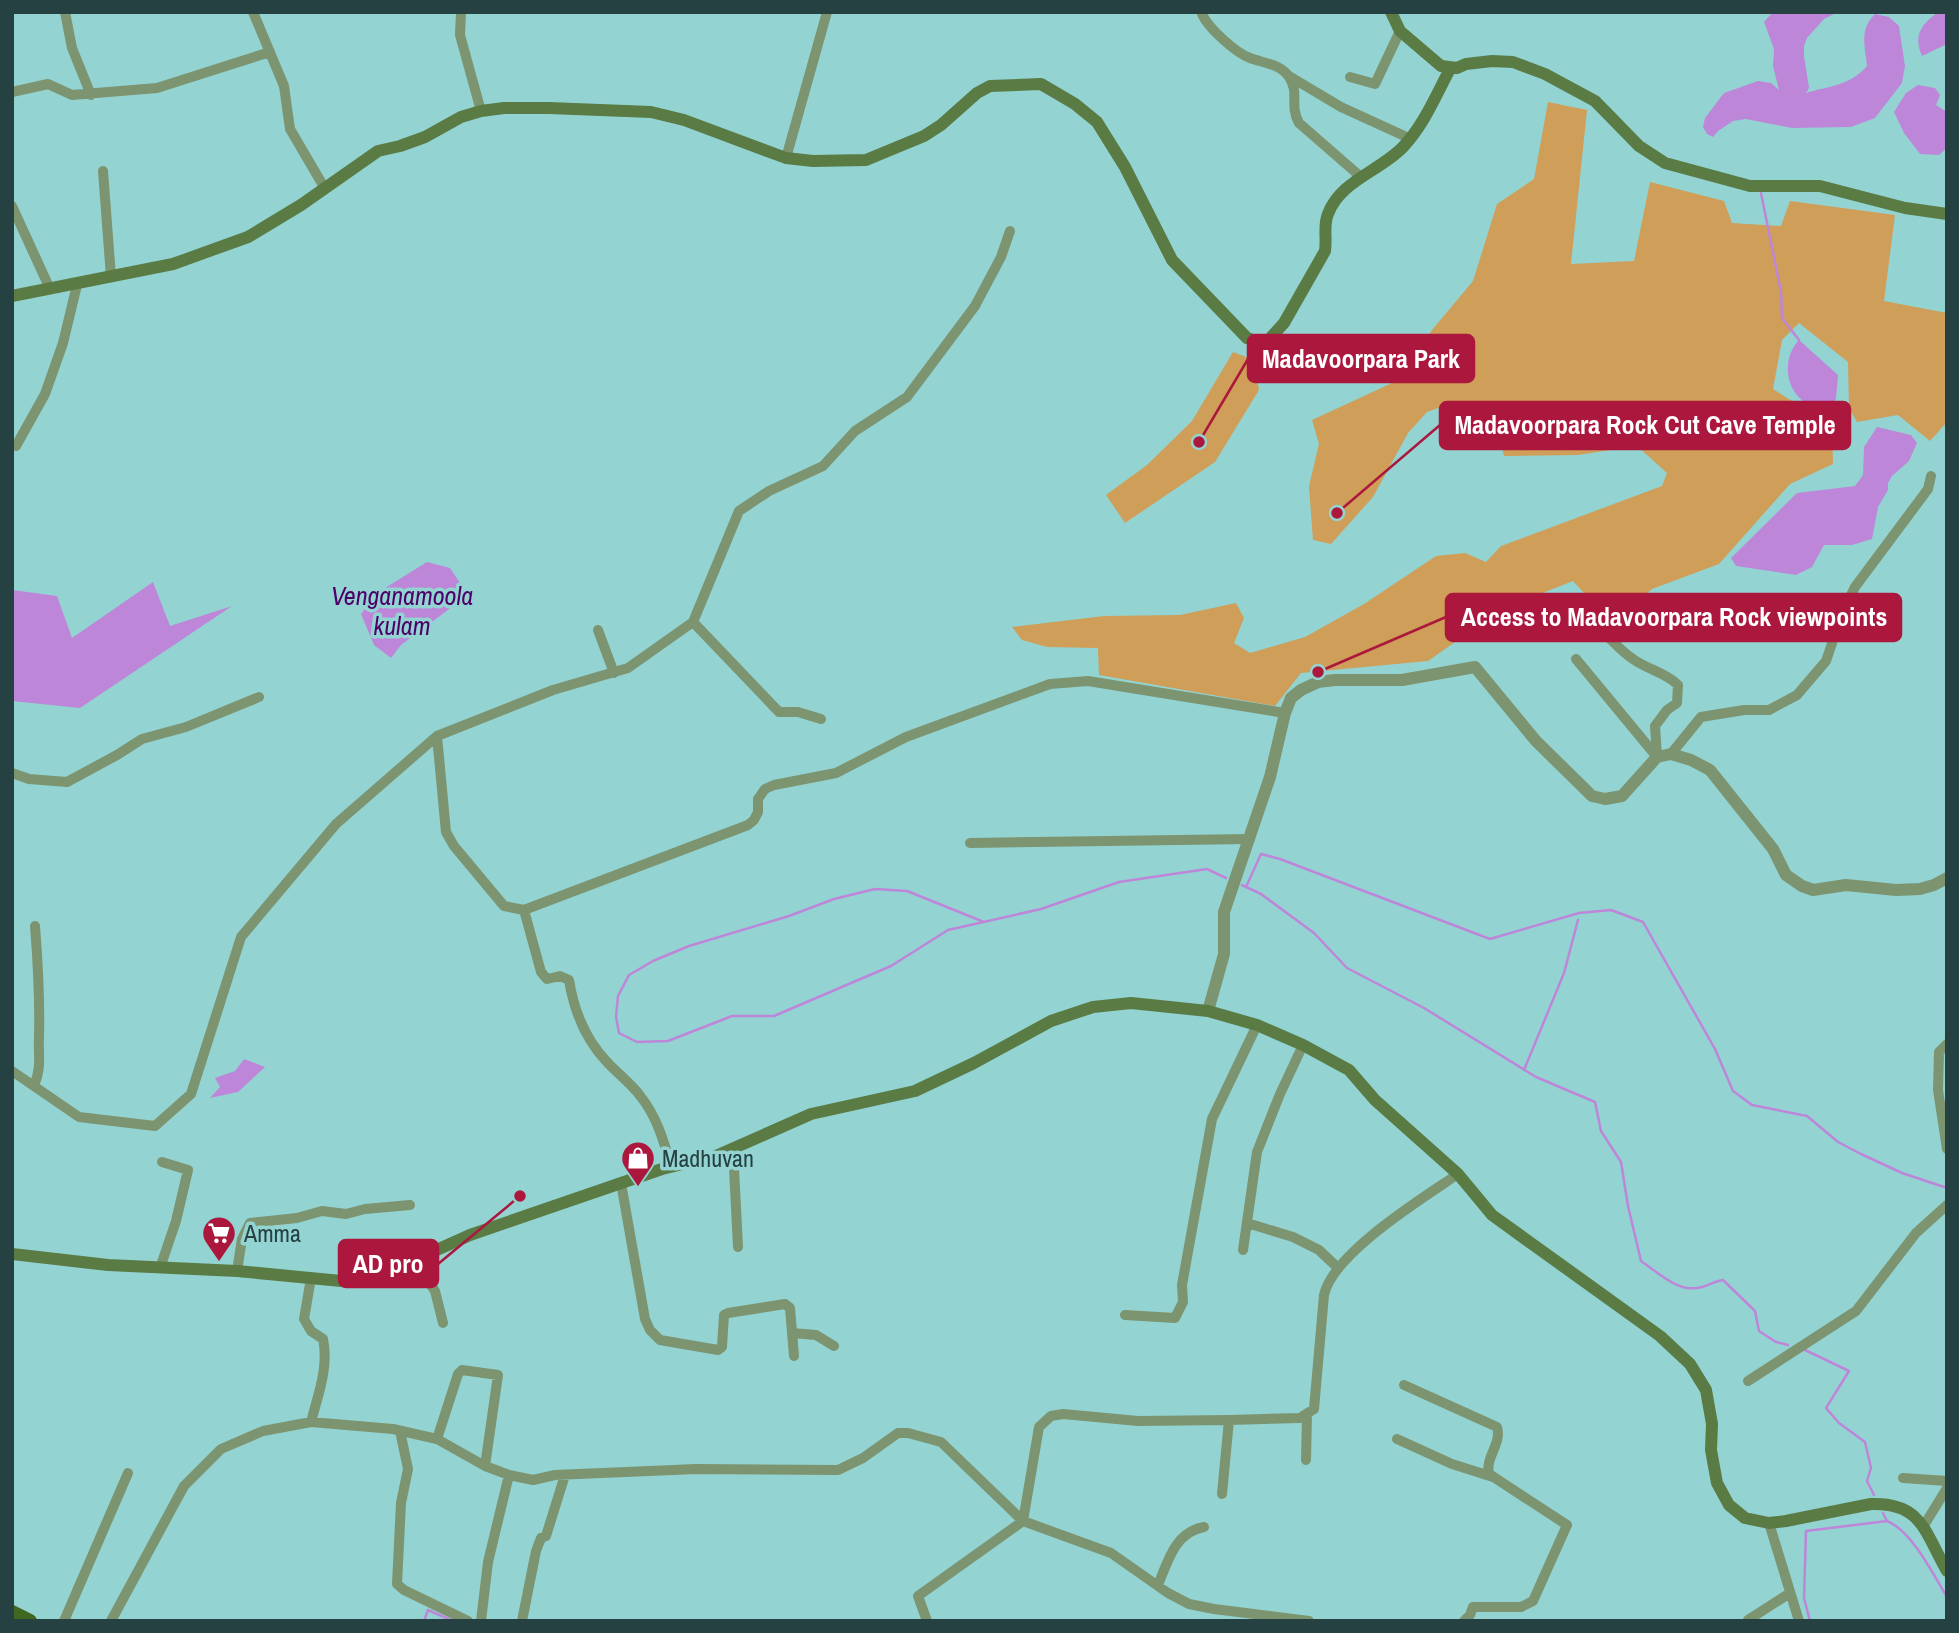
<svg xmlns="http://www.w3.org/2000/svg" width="1959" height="1633" font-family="'Archivo Narrow',sans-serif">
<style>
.green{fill:#cf9e58}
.water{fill:#bd86d8}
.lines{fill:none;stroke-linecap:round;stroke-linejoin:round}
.stream{stroke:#bd86d8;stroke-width:2.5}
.minor{stroke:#7d9470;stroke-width:10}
.tertiary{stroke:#7d9470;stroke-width:12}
.secondary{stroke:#5a7b44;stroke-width:12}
.primary{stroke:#406821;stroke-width:14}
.labels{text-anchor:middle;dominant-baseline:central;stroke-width:7;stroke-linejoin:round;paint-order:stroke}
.poi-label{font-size:24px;fill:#264141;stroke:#93d4d3;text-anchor:start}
.water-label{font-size:26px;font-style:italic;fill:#4e0069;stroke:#93d4d3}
.leader{fill:none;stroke:#ac173e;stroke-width:2.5}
.callout-dot{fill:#ac173e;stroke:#93d4d3;stroke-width:2.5}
.callout{fill:#ac173e;stroke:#ac173e;stroke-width:2.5}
.callout-label{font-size:26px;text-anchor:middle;font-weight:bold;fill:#fff}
</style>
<rect width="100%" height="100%" fill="#93d4d3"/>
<path class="green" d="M1548 102 1587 110 1571 264 1634 261 1650 182 1724 201 1732 223 1781 226 1790 201 1895 215 1884 301 1947 313V422L1930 441 1898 415 1857 422 1849 408 1848 362 1799 323 1782 340 1773 389 1832 426 1833 464 1790 484 1719 564 1652 589 1612 624 1573 581 1517 603 1472 630 1428 661 1301 673 1275 706 1099 675 1098 648 1047 647 1022 640 1012 627 1104 616 1180 615 1236 603 1244 618 1234 643 1250 653 1305 637 1364 604 1436 556 1465 553 1486 562 1501 546 1662 486 1667 473 1637 446 1578 455 1504 456 1498 432 1444 406 1427 412 1408 433 1373 497 1331 544 1313 540 1309 486 1319 444 1312 420 1405 377 1432 330 1473 281 1497 204 1534 179Z
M1233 352 1254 360 1259 390 1215 462 1125 523 1106 495 1147 465 1192 421Z"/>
<path class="water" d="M1773 12H1846L1834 14 1824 19 1807 38 1804 46V56L1809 88 1806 93C1828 86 1850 86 1867 66 1865 46 1859 30 1875 14L1889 17 1899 26 1905 66 1902 83 1875 118 1851 127 1792 128 1746 119 1733 121 1718 131 1713 137 1707 134 1703 127 1705 118 1724 93 1758 81 1771 83 1779 90 1773 66 1774 49 1764 22Z
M1938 12H1947V44L1922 56C1913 35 1921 25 1938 12Z
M1918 85 1935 88 1940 95 1936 105 1947 112V148L1939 155 1920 154 1904 133 1894 112 1906 93Z
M1799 340 1838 375 1836 399 1826 409C1790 408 1776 365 1799 340Z
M1877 427 1911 435 1917 443 1909 461 1892 476 1888 483V490L1878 507 1872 539 1852 545H1824L1812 567 1796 575 1736 566 1731 558 1797 493 1855 486 1863 475 1864 447Z
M427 562 450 568 468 595 401 645 391 658 374 645 361 614 377 593Z
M153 582 170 626 232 606 80 708 12 701V590L57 596 72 638Z
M244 1059 265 1067 238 1092 210 1098 220 1087 215 1078 235 1071Z"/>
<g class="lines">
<path class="stream" d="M1761 193 1781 292 1782 318 1799 340
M1242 885 1261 894 1314 933 1347 968 1424 1008 1536 1077 1595 1102 1601 1131 1621 1162 1628 1206 1641 1261C1659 1273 1679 1294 1702 1287 1710 1285 1715 1281 1723 1280L1755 1311 1759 1331 1776 1342 1788 1345
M1246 887 1261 854 1280 859 1490 939 1579 913 1611 910 1643 922 1715 1049 1733 1091 1752 1105 1807 1116 1838 1142 1861 1154 1902 1173 1947 1188
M984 922 907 891 875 889 834 899 789 916 689 946 653 961 629 975 618 996 616 1017 619 1033 637 1042 668 1041 732 1016H774L891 966 948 930 1041 909 1119 882 1207 869 1226 878
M1524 1070 1564 973 1578 920
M1803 1349 1849 1371 1826 1408 1839 1423 1865 1442 1871 1468 1867 1481 1874 1495
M1883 1513 1887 1521C1912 1531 1933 1574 1947 1597
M424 1621 428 1610 453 1621
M1810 1621 1804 1598 1806 1531 1887 1521"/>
<path class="minor" d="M65 12 72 48 91 95
M253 12 284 86 290 129 324 187
M461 12 460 35 481 111
M1203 12 1202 14C1208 28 1236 53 1250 58 1263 63 1281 64 1289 77 1300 93 1289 105 1299 123L1361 177
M1289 76 1341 107 1411 139
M1350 77 1375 84 1400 31
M12 92 48 84 72 95 157 88 270 52
M786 158 827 12
M103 171 111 277
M12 206 50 289
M16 446 45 394 63 343 77 285
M693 622 779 712H798L821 719
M598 630 614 673
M1603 632C1613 641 1622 652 1633 659 1648 670 1665 672 1678 685L1677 703 1667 710 1655 726 1657 757
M1576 659 1657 757
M437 736 446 832 454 846 504 906 524 910 541 972 547 979 560 976 569 980C574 1011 585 1039 607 1062 618 1074 632 1084 641 1097 657 1117 664 1142 671 1166
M1671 754 1701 717 1744 710H1769L1797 695 1826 661 1842 614 1855 587 1928 489 1931 476
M12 773 29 779 67 782 117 755 142 739 186 727 259 697
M970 843 1250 839
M524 910 748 825 754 820 758 812V799L765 789 774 785 836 773 906 737 1050 684 1088 681 1285 713
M1947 1044 1939 1052 1938 1090 1947 1149
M12 1071 79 1117 155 1126 191 1094 241 937 336 824 437 736 553 690 628 668 693 622 739 511 769 491 823 466 855 431 907 397 975 306 1001 257 1010 231
M34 1086C42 1066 38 1058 39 1037 40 1000 38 964 35 926
M733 1149 738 1247
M621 1183 645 1319 650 1330 660 1340 718 1350 722 1347 724 1315 728 1313 785 1304 790 1308 794 1356
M1247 1223 1293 1237 1319 1250 1338 1268
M1243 1250 1257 1152 1280 1094 1303 1045
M419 1257 426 1278 435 1291 443 1323
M160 1268 176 1221 188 1170 162 1162
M237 1271 242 1239 250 1223 297 1218 322 1211 346 1214 365 1209 410 1205
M1125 1315 1175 1318 1183 1302 1182 1285 1212 1119 1257 1025
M792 1333 816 1335 834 1346
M1748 1381 1856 1311 1916 1233 1947 1205
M1404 1385 1497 1427C1502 1444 1485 1457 1489 1474L1567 1525 1533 1601 1521 1607H1473L1470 1615 1464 1621
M311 1422C318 1395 329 1367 323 1339L311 1331 304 1319 311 1278
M400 1431 408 1469 401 1503 397 1584 404 1590 468 1621
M437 1439 458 1374 462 1370 498 1375 485 1466
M1397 1439 1452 1464 1493 1477
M1306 1460 1307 1414
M1903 1478 1947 1481
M1222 1494 1229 1420
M1769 1523 1799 1621
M1923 1527 1947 1488
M1158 1585C1168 1561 1175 1532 1204 1527
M1748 1620 1790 1593
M64 1621 128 1473
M111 1621 184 1486 221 1449 263 1431 311 1422 393 1429 437 1439 485 1466 509 1475 533 1480 555 1475 696 1469 838 1470 863 1458 898 1433H908L941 1442 1023 1521 1111 1553 1168 1593 1189 1604 1214 1609 1309 1621
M481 1621 488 1562 509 1475
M522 1621 536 1551 541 1538 546 1536 565 1475
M927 1621 918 1596 1023 1521 1039 1427 1051 1416 1063 1414 1138 1421 1229 1420 1300 1418 1314 1409 1324 1295C1333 1253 1423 1198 1458 1174"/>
<path class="tertiary" d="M1208 1011 1224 954V912L1270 777 1285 713 1291 698 1301 690 1318 682 1335 680H1402L1475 667 1536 741 1592 796 1605 799 1622 796 1657 757 1671 754 1691 760 1710 770 1773 849 1786 875 1802 886 1813 890 1846 885 1896 890 1920 889 1934 885 1947 878"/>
<path class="secondary" d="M1391 12 1400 31 1441 66 1457 68 1466 64 1492 61 1513 62 1545 74 1595 101 1639 146 1665 163 1750 186H1820L1905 208 1947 214
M12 296 173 264 248 237 301 205 378 151 400 146 425 137 461 117 481 111 504 108H549L651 112 684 120 786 158 813 161 866 160 924 136 941 125 977 93 990 86 1041 84 1075 104 1097 122 1125 167 1172 260 1247 338 1265 344 1284 323 1325 251C1327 238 1323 225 1328 214 1340 181 1380 171 1403 147 1424 125 1436 95 1450 69
M12 1254 108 1265 237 1271 352 1282 392 1270 470 1235 662 1169 716 1156 811 1114 915 1091 974 1063 1051 1021 1093 1007 1131 1003 1208 1011 1257 1025 1303 1045 1349 1070 1375 1100 1458 1174 1492 1215 1660 1336 1690 1364 1706 1390 1712 1424 1711 1450 1717 1483 1729 1505 1745 1518 1769 1523 1786 1521 1871 1504C1922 1502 1925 1533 1947 1571"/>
<path class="primary" d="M12 1612 30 1621"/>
</g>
<defs>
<g id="shop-pin" transform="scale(1.75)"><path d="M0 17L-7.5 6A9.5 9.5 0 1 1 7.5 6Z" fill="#ac173e" stroke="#93d4d3"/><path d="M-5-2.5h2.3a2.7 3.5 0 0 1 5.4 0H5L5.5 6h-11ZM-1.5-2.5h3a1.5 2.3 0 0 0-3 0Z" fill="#fff"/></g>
<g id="supermarket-pin" transform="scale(1.75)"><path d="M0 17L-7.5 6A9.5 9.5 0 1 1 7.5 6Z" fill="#ac173e" stroke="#93d4d3"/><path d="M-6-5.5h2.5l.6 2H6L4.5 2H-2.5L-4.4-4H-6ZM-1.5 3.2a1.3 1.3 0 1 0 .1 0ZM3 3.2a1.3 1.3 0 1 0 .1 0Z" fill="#fff"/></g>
</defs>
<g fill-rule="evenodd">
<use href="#shop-pin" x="638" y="1158"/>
<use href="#supermarket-pin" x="219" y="1233"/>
</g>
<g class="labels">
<g class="poi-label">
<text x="662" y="1158">Madhuvan</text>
<text x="244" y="1233">Amma</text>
</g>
<g class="water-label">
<text x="402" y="595">Venganamoola<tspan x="402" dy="30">kulam</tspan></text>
</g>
</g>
<path class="leader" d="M1199 442L1248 359M1337 513L1440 425M1318 672L1446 617M520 1196L438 1264"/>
<g class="callout-dot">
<circle cx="1199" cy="442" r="7"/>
<circle cx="1337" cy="513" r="7"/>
<circle cx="1318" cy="672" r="7"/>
<circle cx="520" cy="1196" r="7"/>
</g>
<g class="callout">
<rect x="1248" y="335" width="226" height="47" rx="7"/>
<rect x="1440" y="402" width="410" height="47" rx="7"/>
<rect x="1446" y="594" width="455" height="47" rx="7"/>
<rect x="339" y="1240" width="99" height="47" rx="7"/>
</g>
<g class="callout-label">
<text x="1361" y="368">Madavoorpara Park</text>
<text x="1645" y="434">Madavoorpara Rock Cut Cave Temple</text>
<text x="1674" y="626">Access to Madavoorpara Rock viewpoints</text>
<text x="388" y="1273">AD pro</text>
</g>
<rect width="1959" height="1633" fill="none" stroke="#264141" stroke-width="28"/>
</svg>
